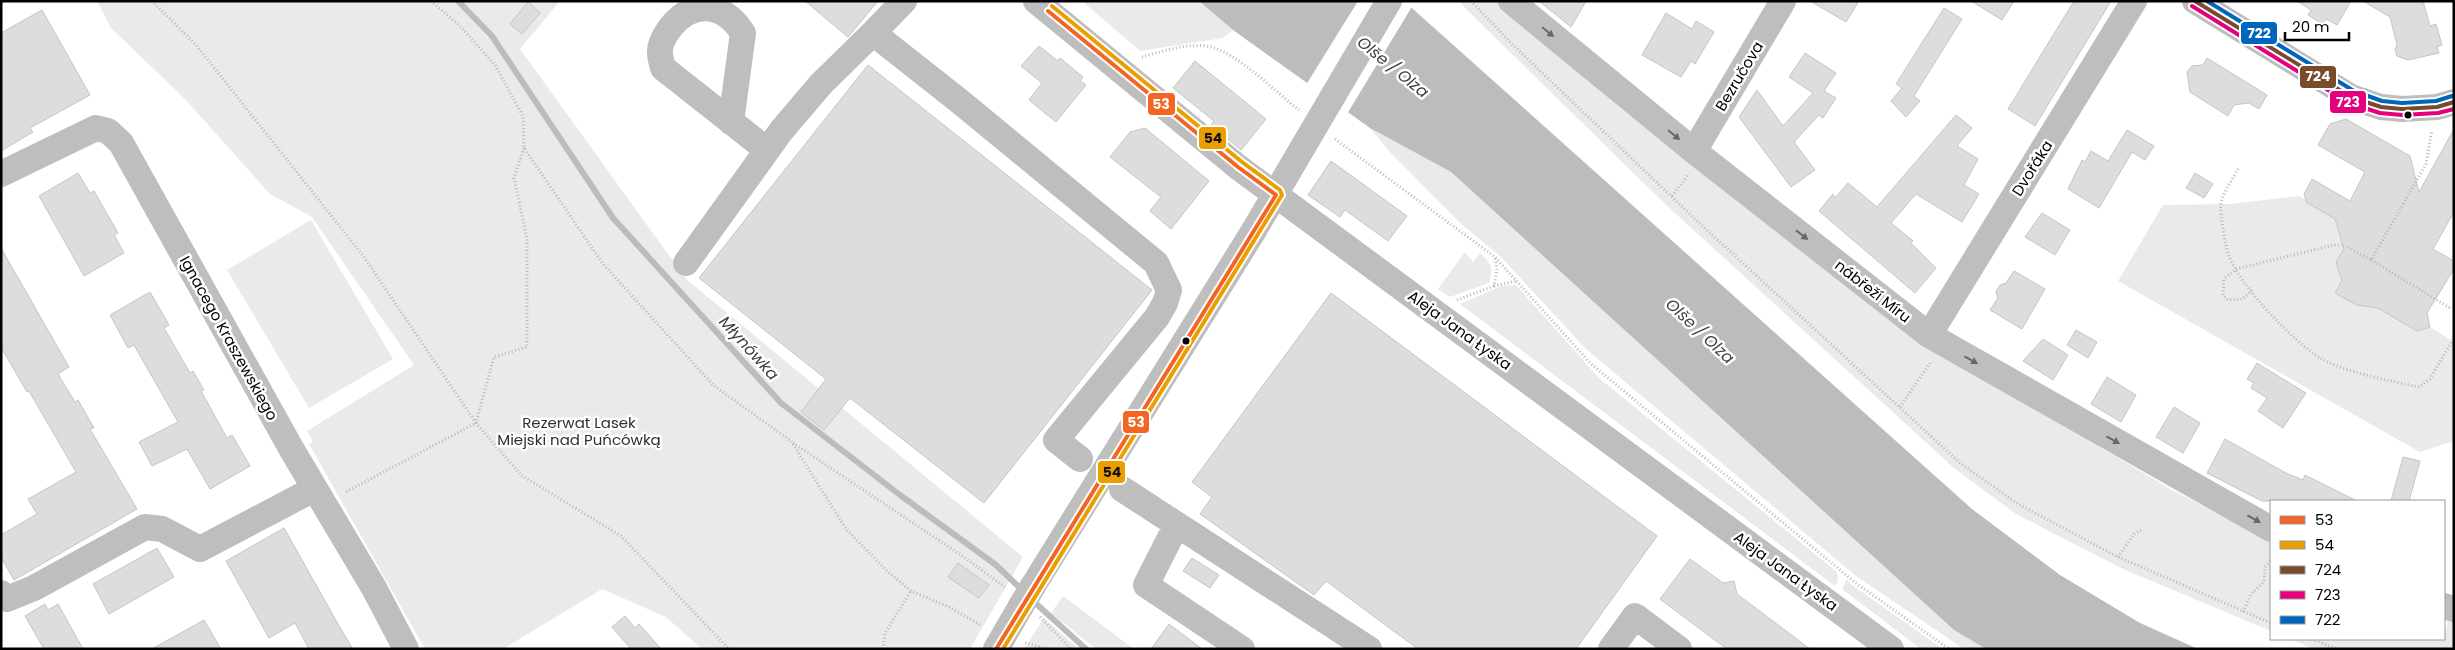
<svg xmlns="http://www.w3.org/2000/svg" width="2455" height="650" font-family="Poppins,sans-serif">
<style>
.green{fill:#eaeaea}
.water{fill:#bcbcbc}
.pier{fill:#fff}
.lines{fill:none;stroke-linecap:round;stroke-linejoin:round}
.stream{stroke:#bcbcbc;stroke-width:6}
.building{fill:#ddd;stroke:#c5c5c5}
.path{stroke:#b8b8b8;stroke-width:3;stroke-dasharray:1 2.5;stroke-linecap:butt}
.minor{stroke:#bebebe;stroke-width:26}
.minor-bridge{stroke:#bebebe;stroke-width:26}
.bus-1-casing{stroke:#fff;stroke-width:8}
.bus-2-casing{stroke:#fff;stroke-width:8}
.bus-3-casing{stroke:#fff;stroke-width:8}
.bus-4-casing{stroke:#fff;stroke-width:8}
.bus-5-casing{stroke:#fff;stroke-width:8}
.bus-1{stroke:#f26522;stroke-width:4}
.bus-2{stroke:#eb9e00;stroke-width:4}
.bus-3{stroke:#7a4b2a;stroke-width:4}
.bus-4{stroke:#e5007d;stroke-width:4}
.bus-5{stroke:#0065bd;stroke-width:4}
.oneway{fill:#686868}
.bus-dot{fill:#000;stroke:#fff;stroke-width:2}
.labels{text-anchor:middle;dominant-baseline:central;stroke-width:5;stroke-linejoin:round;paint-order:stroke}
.street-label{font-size:15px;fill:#000;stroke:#fff}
.park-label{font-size:15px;fill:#303030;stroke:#fff}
.water-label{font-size:16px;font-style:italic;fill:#414141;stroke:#fff}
.line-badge{stroke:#fff;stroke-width:2}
.badge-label{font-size:14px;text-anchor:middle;font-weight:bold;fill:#fff}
.pale-badge-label{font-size:14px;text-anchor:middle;font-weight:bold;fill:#111}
</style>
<rect width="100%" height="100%" fill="#fff"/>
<path class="green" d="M97 1H560L520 49 686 279 1023 557 970 649H702L666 617 602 589 503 649H425L309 444 313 442 307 431 414 365 312 217 270 194 184 98 111 28Z
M1082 1H1199L1233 30 1223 38 1140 51Z
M1458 1H1501L1921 341 2172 490 2271 541V631L2123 569 2016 514 1954 468 1664 203Z
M1370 128 1451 172 1954 630 1986 649H1964L1856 576 1586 349 1501 257 1460 223 1389 151Z
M2299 196 2335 219 2344 249 2336 262 2342 281 2335 293 2378 308 2417 331 2430 327 2454 342V441L2420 452 2118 281 2163 205 2230 204Z
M311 220 393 359 309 408 227 270Z
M1465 252 1473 262 1480 253C1491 262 1494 269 1489 283L1450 297 1438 289Z
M1516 285 1599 378 1837 572 1838 580 1835 586 1460 304 1502 286Z
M1847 579 1852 585 1943 649H1921L1842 589Z
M1063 596 1134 649H1096L1051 613Z
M2449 616 2454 618V649H2314L2290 639H2444Z
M1044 618 1079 649H1024Z"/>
<path class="water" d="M1199 1H1404L1972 509 2060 575 2140 623 2198 649H1986L1954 630 1451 172 1370 128 1233 30Z"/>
<path class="pier" d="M1358 1H1408L1413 5 1347 114 1306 85Z"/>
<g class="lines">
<path class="stream" d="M458 1 492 36 613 218 781 403 900 495 996 565 1023 591
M1032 600 1086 649"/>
</g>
<path class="building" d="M805 1H878L848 37Z
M1539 1H1586L1571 27Z
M1810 1H1859L1846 22Z
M1971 1H2014L2002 20Z
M2074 1H2111L2035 126 2008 109Z
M2297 1H2351L2337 25 2326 19 2322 24 2308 15 2311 10Z
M2363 1H2423L2430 26 2436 24 2442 45 2437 47 2439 53 2408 60 2397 56 2395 50 2397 45 2390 17Z
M528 2 540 13 522 34 510 24Z
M1944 8 1962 19 1914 96 1920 101 1906 117 1891 101 1902 88 1896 84Z
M42 10 90 95 30 128 33 132 1 151V33Z
M1666 13 1692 29 1696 21 1714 32 1695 64 1691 61 1681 77 1642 55Z
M1039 46 1058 61 1060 58 1083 77 1080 81 1086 85 1056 122 1029 100 1042 83 1021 66Z
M1805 53 1836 73 1824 91 1836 98 1823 118 1819 115 1794 142 1815 170 1791 187 1739 117 1757 90 1783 126 1813 93 1789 77Z
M2207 58 2267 95 2259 109 2249 103 2234 105 2228 116 2190 92 2187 72 2192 66 2203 65Z
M1195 61 1266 119 1241 150 1211 125 1214 121 1173 88Z
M868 65 1152 290 984 503 850 398 824 430 801 412 826 379 699 278Z
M1956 115 1972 128 1957 146 1978 159 1964 185 1979 194 1962 222 1916 194 1891 223 1913 241 1911 243 1936 268 1915 293 1819 211 1833 194 1835 198 1848 183 1877 207Z
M2346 119 2410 156 2419 192 2454 129V212L2433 249 2454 261V269L2427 313 2430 327 2417 331 2378 308 2357 305 2335 293 2342 281 2336 262 2344 249 2335 219 2306 202 2304 194 2312 179 2350 201 2365 172 2318 145 2330 124Z
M1145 128 1209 181 1171 229 1150 211 1161 197 1110 157 1130 132Z
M2127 130 2154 146 2145 160 2132 152 2099 208 2068 189 2082 160 2085 162 2091 151 2108 161Z
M1331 161 1407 216 1388 241 1345 210 1340 217 1308 195Z
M78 173 90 193 94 191 118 233 114 235 124 253 84 276 39 196Z
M2195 173 2213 184 2204 198 2186 188Z
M2042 213 2070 230 2055 255 2025 237Z
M1 248 69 367 58 374 75 402 78 400 94 428 90 429 137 509 14 580 1 557V535L37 514 28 499 76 472 29 391 27 392 1 347Z
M2014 271 2045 289 2022 329 1990 310 1998 298 1996 292 2000 285 2006 283Z
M150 292 169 325 164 328 190 373 193 371 204 390 201 391 227 438 232 435 250 466 210 489 187 449 152 466 139 442 178 422 134 345 128 348 110 315Z
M1331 293 1657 536 1576 649H1418L1326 581 1314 595 1200 514 1212 497 1192 482Z
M2076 330 2097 342 2088 358 2067 345Z
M2043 339 2068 355 2053 380 2023 361Z
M2257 363 2306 393 2283 428 2258 411 2267 398 2251 388 2254 383 2247 379Z
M2107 377 2136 395 2121 422 2091 404Z
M2174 407 2200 423 2183 453 2156 437Z
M2225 439 2286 473 2303 480 2305 475 2357 501H2262L2207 473Z
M2403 457 2420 461 2409 501H2391Z
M284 528 338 624 353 649H309L295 623 269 638 226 561Z
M157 548 174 577 109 614 93 584Z
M1192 558 1219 575 1210 588 1183 571Z
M1690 559 1723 583 1734 581 1737 594 1810 649H1727L1660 599Z
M958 563 989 585 979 598 948 577Z
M45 604 48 610 58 604 83 649H44L25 616Z
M625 616 635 628 639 624 661 649H631L612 627Z
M204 620 221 649H152Z
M1169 624 1202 649H1151Z"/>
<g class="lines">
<path class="path" d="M152 1 196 45 364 257 476 423 344 493
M431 1 460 26 495 65 523 116 524 148 603 264 713 385 791 441 846 529 887 571 911 591 949 607 982 626
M1471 1 1512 44 1696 220 1960 463 2018 504 2118 557 2271 623
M1142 57C1163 51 1189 42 1211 47 1237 53 1277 93 1299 110
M1335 139 1495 257 1590 363 1857 584 1949 649
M524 148 514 178 527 239V347L494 357 476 423 521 475 621 536 729 649
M2238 169C2233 179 2222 193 2221 204 2220 216 2225 245 2229 256 2240 286 2293 341 2320 358 2344 372 2391 381 2419 387L2430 379 2454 338
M1672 196 1688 175
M2348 247 2371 260 2426 164 2432 130
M2371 260 2450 308
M1494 286 1517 281
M2252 290 2243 299 2228 300 2223 295 2224 279 2236 269 2334 245H2343
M1457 300 1494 286 1497 270 1495 258
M1900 407 1930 363
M793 443 961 555 1005 587
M2118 557 2134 534 2141 530
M2243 612 2251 594 2264 582 2265 567 2271 560
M1040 617 1071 649
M2312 639 2337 649
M1025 643 1048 649
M883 649 885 633 911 591"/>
<path class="minor" d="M1036 1 1238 167 1891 649
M1511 1 1694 151 1929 335 2271 529
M2195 1 2351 97 2381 107 2402 109 2437 107 2454 102
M873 33 904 1
M731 122 743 33C723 2 692 0 670 28 665 35 659 45 660 53 660 58 662 64 663 68L767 150
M1694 151 1783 1
M1 174 96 128 108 131 121 143 292 450 374 588 406 649
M686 263 781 131 821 84 873 33 958 100 1156 263 1169 290 1165 303 1157 317 1056 440 1080 459
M1929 335 2134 1
M1122 489 1369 649
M1176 526 1146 585 1242 649
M1033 586 1253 232 1303 147
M1 593 7 599 34 588 145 527 162 529 200 549 314 489
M2444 606 2454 609
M996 649 1021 606
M1611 649 1635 616 1679 649"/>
<path class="minor-bridge" d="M1303 147 1389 1
M1021 606 1033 586"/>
<g class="bus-1-casing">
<path id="bus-1" d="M1048 11 1238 167 1276 195
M996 649 1276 195"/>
</g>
<g class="bus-2-casing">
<path id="bus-2" d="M1003 649 1282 195 1280 190 1242 162 1052 6"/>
</g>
<g class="bus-3-casing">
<path id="bus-3" d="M2195 1 2351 97 2381 107 2402 109 2437 107 2454 102"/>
</g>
<g class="bus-4-casing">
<path id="bus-4" d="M2192 6 2349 103 2380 113 2402 115 2438 113 2454 109"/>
</g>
<g class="bus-5-casing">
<path id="bus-5" d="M2207 1 2354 91 2382 101 2402 103 2436 101 2452 96"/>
</g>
<use href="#bus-1" class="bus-1"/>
<use href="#bus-2" class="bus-2"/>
<use href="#bus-3" class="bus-3"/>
<use href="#bus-4" class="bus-4"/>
<use href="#bus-5" class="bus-5"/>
</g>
<defs><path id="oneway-solid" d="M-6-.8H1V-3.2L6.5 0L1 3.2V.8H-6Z" transform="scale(1.25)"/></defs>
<g class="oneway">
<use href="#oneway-solid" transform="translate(1548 32) rotate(39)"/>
<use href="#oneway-solid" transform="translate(1674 135) rotate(39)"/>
<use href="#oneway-solid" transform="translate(1802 235) rotate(38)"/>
<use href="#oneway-solid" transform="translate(1971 360) rotate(29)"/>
<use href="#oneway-solid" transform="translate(2113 440) rotate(29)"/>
<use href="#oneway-solid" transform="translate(2254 519) rotate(29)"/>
</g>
<g class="bus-dot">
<circle cx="2408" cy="115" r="4.5"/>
<circle cx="1186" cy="341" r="4.5"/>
</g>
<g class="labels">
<g class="street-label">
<text transform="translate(1739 76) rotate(-59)">Bezručova</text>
<text transform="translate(2032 168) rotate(-58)">Dvořáka</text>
<text transform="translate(1873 291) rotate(38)">nábřeží Míru</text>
<text transform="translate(1460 330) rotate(36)">Aleja Jana Łyska</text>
<text transform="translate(229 338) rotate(61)">Ignacego Kraszewskiego</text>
<text transform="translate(1786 571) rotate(36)">Aleja Jana Łyska</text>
</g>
<g class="park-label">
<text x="579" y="422">Rezerwat Lasek<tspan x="579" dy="17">Miejski nad Puńcówką</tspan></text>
</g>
<g class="water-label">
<text transform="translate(1393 67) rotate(39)">Olše / Olza</text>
<text transform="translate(1700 331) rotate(43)">Olše / Olza</text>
<text transform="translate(749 348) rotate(48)">Młynówka</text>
</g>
</g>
<g class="line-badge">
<rect x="2240" y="21" width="38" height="24" rx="5" fill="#0065bd"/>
<rect x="2299" y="65" width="38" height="24" rx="5" fill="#7a4b2a"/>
<rect x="2329" y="90" width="38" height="24" rx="5" fill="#e5007d"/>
<rect x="1147" y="92" width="29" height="24" rx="5" fill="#f26522"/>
<rect x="1198" y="126" width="29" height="24" rx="5" fill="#eb9e00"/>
<rect x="1122" y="410" width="28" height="24" rx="5" fill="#f26522"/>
<rect x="1097" y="460" width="29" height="24" rx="5" fill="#eb9e00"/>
</g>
<g class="badge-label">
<text x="2259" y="38">722</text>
<text x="2318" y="81">724</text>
<text x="2348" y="107">723</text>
<text x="1161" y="109">53</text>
<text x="1136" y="427">53</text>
</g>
<g class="pale-badge-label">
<text x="1213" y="143">54</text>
<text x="1112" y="477">54</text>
</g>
<rect width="2455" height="650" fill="none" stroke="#000000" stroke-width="5"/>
<rect x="2270" y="500" width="175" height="140" fill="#ffffff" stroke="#999999"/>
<rect x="2280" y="516" width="25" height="8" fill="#f26522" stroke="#999999"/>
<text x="2315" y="525" font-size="15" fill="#000000">53</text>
<rect x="2280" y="541" width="25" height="8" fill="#eb9e00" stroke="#999999"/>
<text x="2315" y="550" font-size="15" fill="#000000">54</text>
<rect x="2280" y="566" width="25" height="8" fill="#7a4b2a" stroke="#999999"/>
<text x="2315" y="575" font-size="15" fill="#000000">724</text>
<rect x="2280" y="591" width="25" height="8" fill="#e5007d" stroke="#999999"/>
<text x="2315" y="600" font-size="15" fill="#000000">723</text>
<rect x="2280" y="616" width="25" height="8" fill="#0065bd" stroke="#999999"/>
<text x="2315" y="625" font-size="15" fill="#000000">722</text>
<path d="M2285 32v8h64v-8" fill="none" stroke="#000000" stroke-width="2.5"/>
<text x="2292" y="32" font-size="15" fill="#000000" stroke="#ffffff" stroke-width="4" paint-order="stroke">20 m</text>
</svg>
